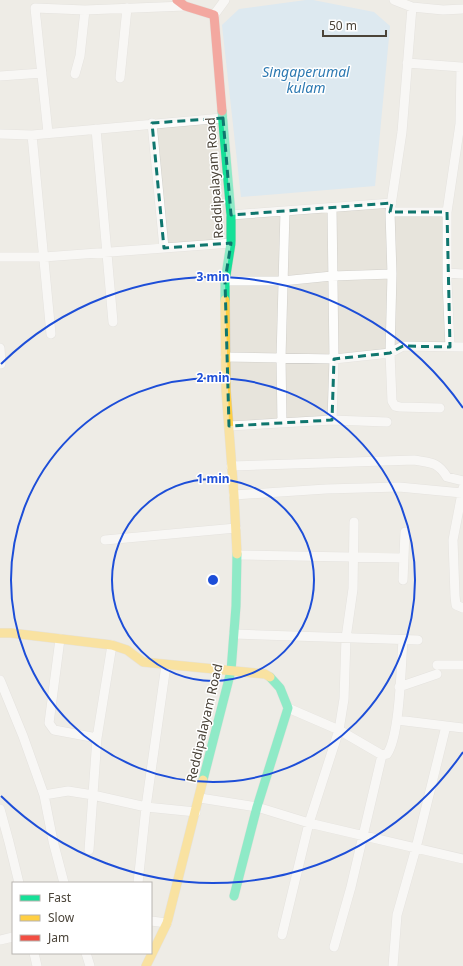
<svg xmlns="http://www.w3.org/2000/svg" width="463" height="966" font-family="'Noto Sans',sans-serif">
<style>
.residential{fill:#e7e4dc;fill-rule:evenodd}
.water{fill:#c0ddf1}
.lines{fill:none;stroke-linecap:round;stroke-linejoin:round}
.street-casing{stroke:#d2d0cb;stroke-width:10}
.fast-casing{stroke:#d3cfc5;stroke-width:10}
.slow-casing{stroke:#d3cfc5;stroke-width:10}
.jam-casing{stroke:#d3cfc5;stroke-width:10}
.street{stroke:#fdfdfc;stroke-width:9}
.fast{stroke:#16e098;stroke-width:9}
.slow{stroke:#ffcf43;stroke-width:9}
.jam{stroke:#f24e42;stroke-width:9}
.marked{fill:none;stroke:#0f766e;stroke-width:3;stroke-dasharray:8 5;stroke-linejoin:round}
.ring{fill:none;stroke:#1d4ed8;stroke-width:2}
.labels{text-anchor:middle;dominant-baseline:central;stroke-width:3;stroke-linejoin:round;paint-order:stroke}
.street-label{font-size:13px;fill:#4b4439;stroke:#fff}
.water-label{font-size:14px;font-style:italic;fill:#2e7ab2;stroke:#fff}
.centre{fill:#1d4ed8;stroke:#fff;stroke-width:2}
.ring-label{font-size:12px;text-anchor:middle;font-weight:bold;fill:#1d4ed8;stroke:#fff;stroke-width:3;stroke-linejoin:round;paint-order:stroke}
</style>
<rect width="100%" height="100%" fill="#f4f2ee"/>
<path class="residential" d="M0 0H463V966H0ZM13 883H151V953H13Z"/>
<path class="water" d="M306 0H313L374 12 390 26 375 186 241 197 222 25 239 9Z"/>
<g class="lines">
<g class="street-casing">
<path id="street" d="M394 0 412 7 443 10 463 9
M214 15 225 0
M407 63 461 67 460 124 447 212V281L450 347
M75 74 80 56 85 10
M0 76 42 73
M120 78 127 8
M152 123 164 248
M96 129 113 322
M48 133 35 8 85 10 185 6
M0 134 32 135 223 118
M32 135 51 334
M390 212H447
M231 215 392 203
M0 257H44L231 243
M447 273 463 274
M392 274 390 353 392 401 395 406 400 407 440 408
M225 281H282L332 276 392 274 390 212 402 132 412 7
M0 348 1 364
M225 357 334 359 390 353 403 346 463 347
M332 420 334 359 332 208
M282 423 281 358 285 211
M229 426 332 420 387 422
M231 466 414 460C430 463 437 461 447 477L463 481
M463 488 453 540 455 596 456 605 463 608
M234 495 326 489 399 487 462 493
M105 540 236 528
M237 555 404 558
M403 580 405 532
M234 634 418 640
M60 639 49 723 54 730 97 738
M437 665H463
M0 680 23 736 44 795
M399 687 437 674
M288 708 339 730 382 755 387 754C400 736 401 665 403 640
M397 720 463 728
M200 798 257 807 309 823 463 859
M0 809 9 842 19 883
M89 850 97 738 112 645
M64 883 53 841 44 795 68 791 93 795 146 807 196 812
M138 883 146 807 166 665
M151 921 167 923
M282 935 309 823 339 730 344 699 346 638 353 589 354 522
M0 940 13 937
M334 947 351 887 382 755
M34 953 37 966
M86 953 90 966
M393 966 397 915 416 848 446 726"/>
</g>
<g class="fast-casing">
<path id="fast" d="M222 111 231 215V243L225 281V300
M203 780 231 671 236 606 237 554
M234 896 257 807 288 708 280 688 270 677"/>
</g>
<g class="slow-casing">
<path id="slow" d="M225 300 226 391 234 495 237 554
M0 633H11L112 645 127 650 143 662 265 674 270 677
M146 966 167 923 203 780"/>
</g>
<g class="jam-casing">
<path id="jam" d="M177 0 185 6 214 15 222 111"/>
</g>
<use href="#street" class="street"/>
<use href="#fast" class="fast"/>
<use href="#slow" class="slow"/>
<use href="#jam" class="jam"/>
</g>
<path d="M0 0H463V966H0ZM223 118 231 215 392 203 390 212H447L450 347 403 346 390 353 334 359 332 420 229 426 225 281 231 243 164 248 152 123Z" fill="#f4f2ee" fill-opacity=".55" fill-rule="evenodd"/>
<path class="marked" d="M223 118 231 215 392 203 390 212H447L450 347 403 346 390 353 334 359 332 420 229 426 225 281 231 243 164 248 152 123Z"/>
<g class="ring">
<circle cx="213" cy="580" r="101"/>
<circle cx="213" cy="580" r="202"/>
<path d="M463 752A303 303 0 0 1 1 796M1 364A303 303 0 0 1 463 408"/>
</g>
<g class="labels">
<g class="street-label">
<text transform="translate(214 178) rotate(-94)">Reddipalayam Road</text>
<text transform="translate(204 723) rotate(-77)">Reddipalayam Road</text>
</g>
<g class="water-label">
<text x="306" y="71">Singaperumal<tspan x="306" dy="16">kulam</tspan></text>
</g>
</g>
<circle cx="213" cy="580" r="6" class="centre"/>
<g class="ring-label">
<text x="213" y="281">3 min</text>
<text x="213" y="382">2 min</text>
<text x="213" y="483">1 min</text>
</g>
<rect x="12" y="882" width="140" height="72" fill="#ffffff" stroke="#b7b4b0"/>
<rect x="20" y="895" width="20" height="6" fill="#16e098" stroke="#b7b4b0"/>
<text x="48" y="902" font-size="12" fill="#4b4439">Fast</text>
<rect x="20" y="915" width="20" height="6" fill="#ffcf43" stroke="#b7b4b0"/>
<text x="48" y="922" font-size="12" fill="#4b4439">Slow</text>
<rect x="20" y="935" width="20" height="6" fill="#f24e42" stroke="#b7b4b0"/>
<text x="48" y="942" font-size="12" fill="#4b4439">Jam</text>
<path d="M323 30v6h63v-6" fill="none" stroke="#4b4439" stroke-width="2"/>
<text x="329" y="30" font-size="12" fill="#4b4439" stroke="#ffffff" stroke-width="3" paint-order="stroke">50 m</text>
</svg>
